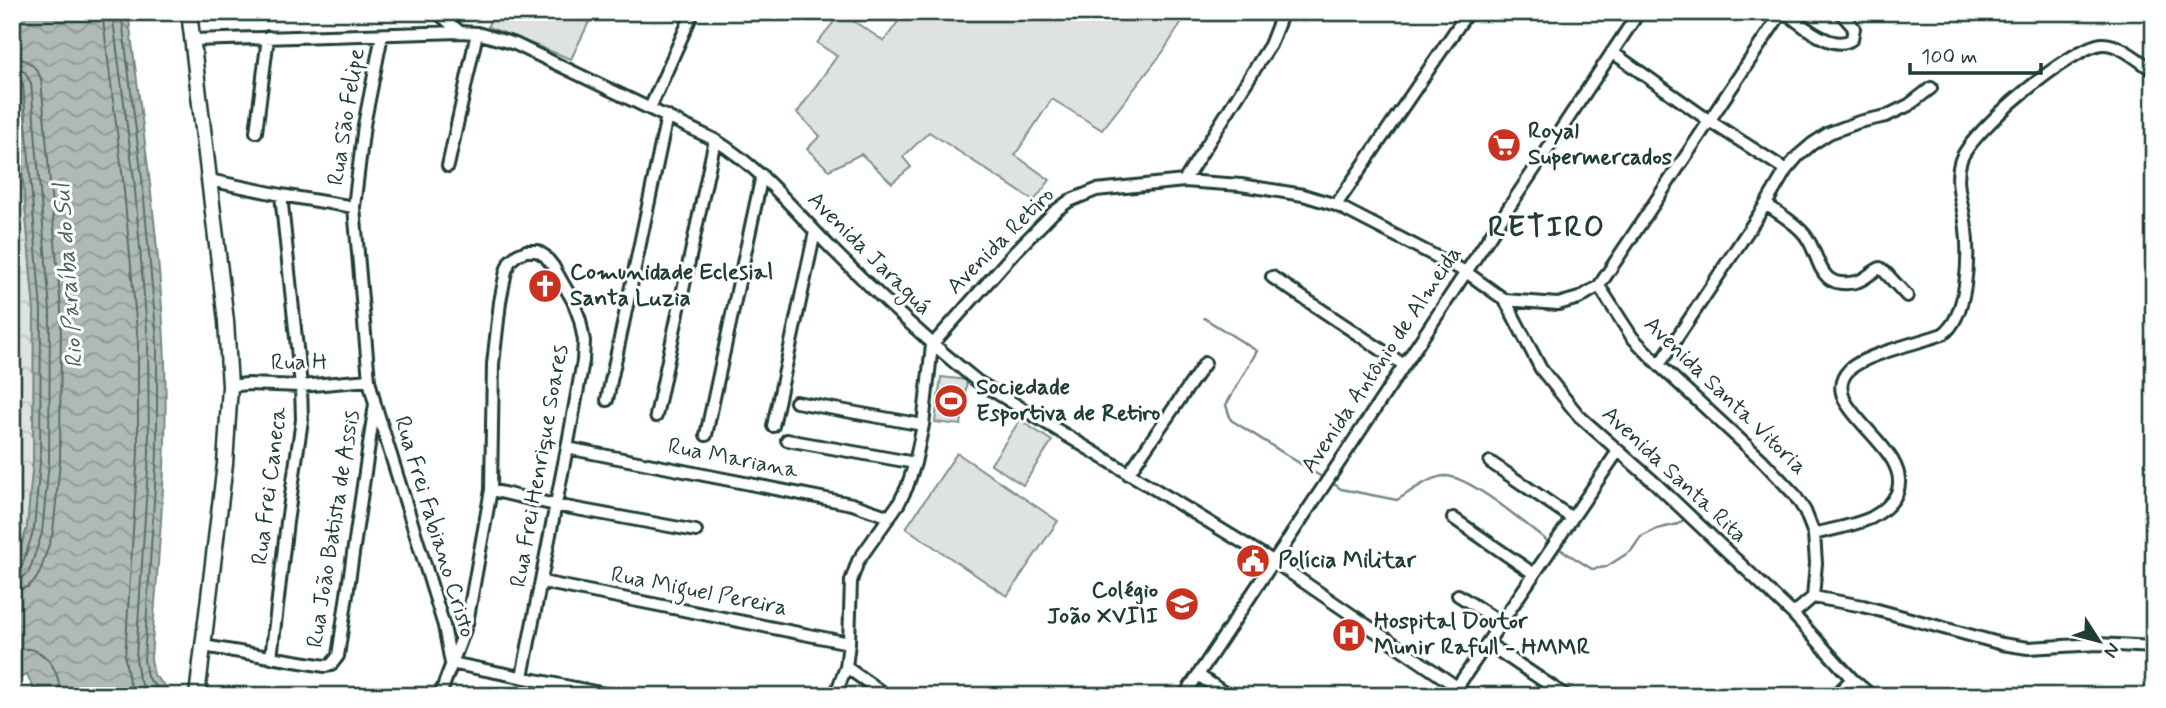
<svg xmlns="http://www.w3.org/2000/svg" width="2166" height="708" font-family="Mynerve,sans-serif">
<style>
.grass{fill:#dee3e2;stroke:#7e908b;stroke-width:2}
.forest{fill:url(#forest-crowns);stroke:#7e908b;stroke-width:2}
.water{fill:url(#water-waves);stroke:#758883;stroke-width:2}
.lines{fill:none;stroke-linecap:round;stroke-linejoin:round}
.shore{stroke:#596f68;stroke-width:2}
.stream{stroke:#758883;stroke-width:2.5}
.minor-casing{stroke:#1f3d34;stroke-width:16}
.major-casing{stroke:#1f3d34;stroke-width:19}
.minor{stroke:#fff;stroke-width:10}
.major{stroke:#fff;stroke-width:14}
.labels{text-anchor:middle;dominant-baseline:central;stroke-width:6;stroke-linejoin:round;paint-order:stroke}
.street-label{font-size:23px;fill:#1f3d34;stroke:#fff}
.poi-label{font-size:23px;font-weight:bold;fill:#1f3d34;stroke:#fff;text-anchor:start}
.water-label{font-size:24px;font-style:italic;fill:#4a625b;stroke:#fff}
.district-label{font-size:30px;font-weight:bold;letter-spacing:2px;fill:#1f3d34;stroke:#fff}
</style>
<defs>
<pattern id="forest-crowns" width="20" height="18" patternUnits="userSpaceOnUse" patternTransform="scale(1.75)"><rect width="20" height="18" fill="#dee3e2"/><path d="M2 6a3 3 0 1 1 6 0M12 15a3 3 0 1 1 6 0" fill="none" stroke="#bec4c2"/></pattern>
<pattern id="water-waves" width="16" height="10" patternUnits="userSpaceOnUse" patternTransform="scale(1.75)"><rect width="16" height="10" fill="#afbab7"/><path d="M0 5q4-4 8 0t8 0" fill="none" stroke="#8e9896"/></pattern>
</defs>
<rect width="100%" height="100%" fill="#fff"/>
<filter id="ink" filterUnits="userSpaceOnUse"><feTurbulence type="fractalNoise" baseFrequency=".0143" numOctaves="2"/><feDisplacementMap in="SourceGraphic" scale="14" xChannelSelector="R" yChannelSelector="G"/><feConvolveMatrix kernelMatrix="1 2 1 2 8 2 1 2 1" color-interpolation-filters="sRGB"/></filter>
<g filter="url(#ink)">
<path class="grass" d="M492 12H594L571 59 488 27Z
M905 12H1188L1163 52 1102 130 1052 99 1015 155 1050 180 1034 201 929 132 903 157 911 167 892 183 861 154 829 170 807 149 820 136 797 113 837 56 817 43 841 13 884 41Z
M941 377 967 380 961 425 935 422Z
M1020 420 1052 441 1023 485 991 464Z
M957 453 1058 521 1007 596 906 528Z"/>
<path class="forest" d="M12 46 34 311 33 461 27 528 12 573Z"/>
<path class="water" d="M12 12H128C142 121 158 230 164 340 170 446 158 553 151 659L154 675 166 687 165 696H34V690L27 674 12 683V573L27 528 33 461 34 311 12 46Z"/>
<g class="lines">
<path class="shore" d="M102 12 123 180 138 342V452L125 658 129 682 138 696
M112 12 134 179 148 342 149 453 136 658 139 679 149 696
M121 12 142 178 157 341V453L144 659 147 677 158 689V696
M12 58C27 58 36 65 41 79L61 310 60 462 53 532 40 572 36 579 28 587 12 590
M12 68 25 72 31 83 50 310 49 462 42 533 29 572 21 578 12 580
M12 77 19 79 23 84 41 311 40 462 34 529 22 566 18 570 12 571
M12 652C41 639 61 669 60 696"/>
<path class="stream" d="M1204 318 1257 351 1226 405 1231 420 1320 476
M1334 484 1341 489 1397 500C1411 492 1430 476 1446 476 1471 477 1528 526 1550 543
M1560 549 1592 569 1606 567 1631 551 1641 537 1657 529 1678 524 1686 518"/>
<g class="minor-casing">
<path id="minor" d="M437 12 460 32
M1785 12C1800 24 1834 53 1852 39L1854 28 1840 12
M193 40 460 32 477 33 515 44 715 140C762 169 793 209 831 248 878 295 925 339 977 381L1273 561 1457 687 1467 696
M1612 52 1711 122 1786 170
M650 108 693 12
M256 132 268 37
M448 166 477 33
M209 180 281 195 354 207
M1184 181 1270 45 1283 12
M1766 204C1779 214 1795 222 1805 235 1822 257 1816 290 1856 282 1865 280 1871 272 1880 268L1885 272 1907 296
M1336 205 1468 12
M1272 277 1404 365
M1599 286 1632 337 1659 365 1762 460 1794 494 1805 511 1814 534 1816 563 1813 597 1793 614
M1505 300 1558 304 1579 298 1599 286 1782 12
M1659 365 1766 204 1786 170 1798 156 1812 144 1829 133 1859 122 1886 116 1909 105 1931 88
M230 386 247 384 301 386 369 380
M607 400 667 116
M796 402 923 425
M376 407 444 626 451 663
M656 416 715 140
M773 426 815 232
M706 435 762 175
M787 440 915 463
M567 448 852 504 890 517
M1490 462 1572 518
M1128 474 1205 363
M491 490 555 505 696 531
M1453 518 1534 574
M1814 534C1833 529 1853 526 1871 518 1882 512 1892 504 1897 493 1915 447 1813 407 1849 370 1863 355 1921 342 1943 334 1968 316 1969 257 1966 229 1964 206 1953 183 1961 160 1971 131 2071 47 2102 44 2120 43 2140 62 2154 71
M542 582 849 643
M1458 595 1500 622
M1813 597 1863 606 2002 644 2028 648 2098 644 2154 647
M1487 643 1566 696
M203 646 325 666 331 665 338 656 375 404 369 380 354 207 364 125 382 35
M271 658 287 522 302 420 301 386 281 195
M451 663 615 696
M846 667 887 696
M1198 675 1229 696
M440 696C448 671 459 648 467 623L491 490 493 364 500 302 506 271 510 261 517 255 526 251H537L545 256 553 266 573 301 580 320 584 341 583 361 567 448 522 677
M835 696 846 667 849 643 851 581 858 561 899 503 907 487 915 463 923 425 932 345 1013 254 1054 212 1069 201 1096 190 1184 181 1241 185 1303 195 1336 205 1466 272 1505 300 1541 369 1579 416 1655 483 1793 614 1852 679 1872 696
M1184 696 1639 12
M1451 696 1618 451
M1835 696 1852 679"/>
</g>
<g class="major-casing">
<path id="major" d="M189 12 226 321 230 386 225 464 197 696"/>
</g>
<use href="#minor" class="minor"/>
<use href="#major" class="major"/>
</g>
</g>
<defs>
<g id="supermarket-disc" transform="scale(1.75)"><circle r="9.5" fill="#c8321e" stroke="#fff"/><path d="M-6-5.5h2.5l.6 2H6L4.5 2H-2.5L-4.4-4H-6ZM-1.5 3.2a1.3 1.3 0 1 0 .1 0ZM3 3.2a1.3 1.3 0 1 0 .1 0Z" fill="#fff"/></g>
<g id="church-disc" transform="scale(1.75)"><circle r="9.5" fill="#c8321e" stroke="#fff"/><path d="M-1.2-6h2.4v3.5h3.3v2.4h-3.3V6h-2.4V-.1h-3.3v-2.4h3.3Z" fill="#fff"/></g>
<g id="stadium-disc" transform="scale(1.75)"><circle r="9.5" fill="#c8321e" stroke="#fff"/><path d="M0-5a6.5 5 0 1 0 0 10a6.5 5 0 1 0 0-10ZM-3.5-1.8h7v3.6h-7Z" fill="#fff"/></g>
<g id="civic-disc" transform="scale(1.75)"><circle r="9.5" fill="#c8321e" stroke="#fff"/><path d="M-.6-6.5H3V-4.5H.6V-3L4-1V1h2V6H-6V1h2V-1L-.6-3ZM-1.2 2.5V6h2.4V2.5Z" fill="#fff"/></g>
<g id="school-disc" transform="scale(1.75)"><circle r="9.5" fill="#c8321e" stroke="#fff"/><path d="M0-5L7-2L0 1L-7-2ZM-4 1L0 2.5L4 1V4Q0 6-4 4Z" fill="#fff"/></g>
<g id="hospital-disc" transform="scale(1.75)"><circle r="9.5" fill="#c8321e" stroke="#fff"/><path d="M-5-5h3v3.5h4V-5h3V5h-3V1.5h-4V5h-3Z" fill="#fff"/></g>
</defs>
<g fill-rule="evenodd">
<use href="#supermarket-disc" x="1504" y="145"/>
<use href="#church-disc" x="545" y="286"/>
<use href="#stadium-disc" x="951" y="401"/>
<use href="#civic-disc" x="1253" y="561"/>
<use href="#school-disc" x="1182" y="604"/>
<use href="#hospital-disc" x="1349" y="635"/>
</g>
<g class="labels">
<g class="street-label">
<text transform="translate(347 117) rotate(-81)">Rua São Felipe</text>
<text transform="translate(1001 241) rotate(-45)">Avenida Retiro</text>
<text transform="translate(869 254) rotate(45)">Avenida Jaraguá</text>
<text transform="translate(1382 360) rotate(-56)">Avenida Antônio de Almeida</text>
<text transform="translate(299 363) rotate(-1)">Rua H</text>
<text transform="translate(1725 396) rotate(44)">Avenida Santa Vitoria</text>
<text transform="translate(733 459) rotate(11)">Rua Mariana</text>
<text transform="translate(540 466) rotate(-80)">Rua Frei Henrique Soares</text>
<text transform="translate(1674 475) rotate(43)">Avenida Santa Rita</text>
<text transform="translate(270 486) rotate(-83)">Rua Frei Caneca</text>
<text transform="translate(434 527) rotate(73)">Rua Frei Fabiano Cristo</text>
<text transform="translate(334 529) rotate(-81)">Rua João Batista de Assis</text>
<text transform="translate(699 592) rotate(11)">Rua Miguel Pereira</text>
</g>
<g class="poi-label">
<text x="1528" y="132">Royal<tspan x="1528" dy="26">Supermercados</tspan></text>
<text x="570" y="273">Comunidade Eclesial<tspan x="570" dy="26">Santa Luzia</tspan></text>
<text x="976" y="388">Sociedade<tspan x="976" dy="26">Esportiva de Retiro</tspan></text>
<text x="1278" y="561">Polícia Militar</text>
<text x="1158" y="591" text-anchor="end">Colégio<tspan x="1158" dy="26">João XVIII</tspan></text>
<text x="1374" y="622">Hospital Doutor<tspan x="1374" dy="26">Munir Rafull - HMMR</tspan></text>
</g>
<g class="water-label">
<text transform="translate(69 276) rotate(-94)">Rio Paraíba do Sul</text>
</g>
<g class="district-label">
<text x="1547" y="227">RETIRO</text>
</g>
</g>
<rect width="2166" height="708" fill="none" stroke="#fff" stroke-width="42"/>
<rect x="21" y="21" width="2124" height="666" fill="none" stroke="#1f3d34" stroke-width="2.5" filter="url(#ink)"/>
<g transform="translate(2099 641) rotate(126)" stroke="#ffffff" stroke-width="5" paint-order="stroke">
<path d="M0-5L12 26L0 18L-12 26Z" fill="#1f3d34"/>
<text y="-10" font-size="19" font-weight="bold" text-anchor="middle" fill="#1f3d34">N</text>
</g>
<path d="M1910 63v10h131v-10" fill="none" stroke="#1f3d34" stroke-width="3.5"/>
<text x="1921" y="63" font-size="21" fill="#1f3d34" stroke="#ffffff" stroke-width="5" paint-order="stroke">100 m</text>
</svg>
